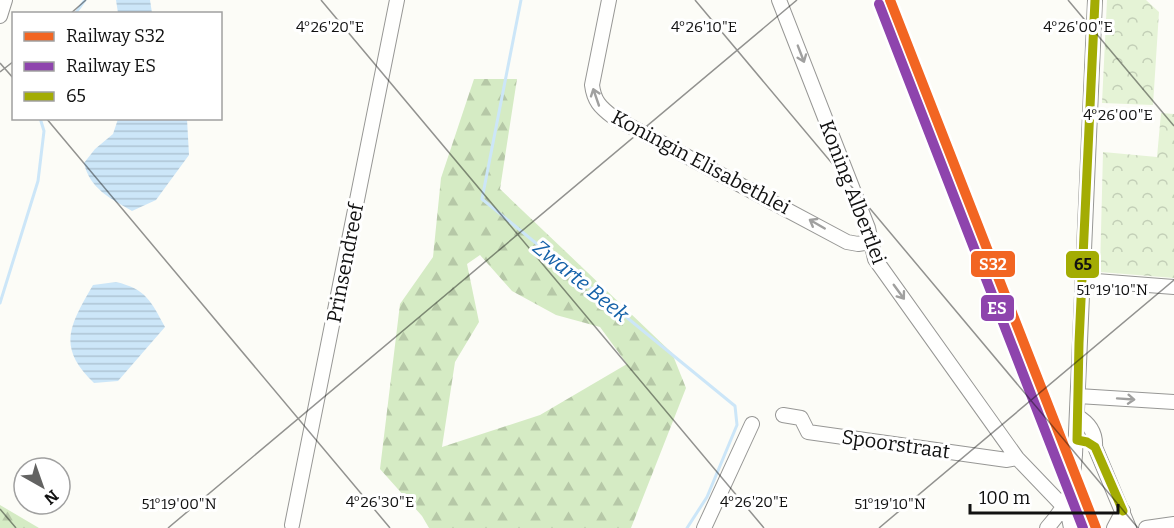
<svg xmlns="http://www.w3.org/2000/svg" width="1174" height="528" font-family="Bitter,serif">
<style>
.forest{fill:url(#forest-firs);fill-rule:evenodd}
.park{fill:url(#park-crowns)}
.water{fill:url(#water-rules)}
.lines{fill:none;stroke-linecap:round;stroke-linejoin:round}
.stream{stroke:#cce6f8;stroke-width:3}
.minor-casing{stroke:#979795;stroke-width:16}
.minor{stroke:#fffffe;stroke-width:14}
.bus-1-casing{stroke:#fff;stroke-width:14}
.bus-1{stroke:#a3ac03;stroke-width:9}
.rail-1-casing{stroke:#fff;stroke-width:15}
.rail-2-casing{stroke:#fff;stroke-width:15}
.rail-1{stroke:#f26522;stroke-width:10}
.rail-2{stroke:#8e44ad;stroke-width:10}
.oneway{stroke:#a0a09f}
.ticks{fill:none;stroke:#111;stroke-width:1.5;stroke-opacity:0.45}
.labels{text-anchor:middle;dominant-baseline:central;stroke-width:6;stroke-linejoin:round;paint-order:stroke}
.street-label{font-size:20px;fill:#111;stroke:#fff}
.water-label{font-size:21px;font-style:italic;fill:#1461a8;stroke:#fff}
.ticks-label{font-size:15px;text-anchor:middle;fill:#111;stroke:#fff;stroke-width:6;stroke-linejoin:round;paint-order:stroke}
.line-badge{stroke:#fff;stroke-width:2}
.badge-label{font-size:16px;text-anchor:middle;font-weight:bold;fill:#fff}
.pale-badge-label{font-size:16px;text-anchor:middle;font-weight:bold;fill:#111}
</style>
<defs>
<pattern id="forest-firs" width="22" height="20" patternUnits="userSpaceOnUse" patternTransform="scale(1.5)"><rect width="22" height="20" fill="#d5ebc4"/><path d="M5 1l3.5 6h-7zM16 11l3.5 6h-7z" fill="#b6c8a7"/></pattern>
<pattern id="park-crowns" width="20" height="18" patternUnits="userSpaceOnUse" patternTransform="scale(1.5)"><rect width="20" height="18" fill="#e5f3d6"/><path d="M2 6a3 3 0 1 1 6 0M12 15a3 3 0 1 1 6 0" fill="none" stroke="#c3cfb7"/></pattern>
<pattern id="water-rules" width="6" height="5" patternUnits="userSpaceOnUse" patternTransform="scale(1.5)"><rect width="6" height="5" fill="#cce6f8"/><path d="M0 2.5h6" fill="none" stroke="#aec4d4"/></pattern>
</defs>
<rect width="100%" height="100%" fill="#fcfcf7"/>
<path class="forest" d="M474 79H517L500 189 672 353 686 388 631 528H429L422 516 380 469 400 304 433 257 441 178ZM480 255 512 291 556 315 600 327 627 364 540 415 442 447 455 362 479 322 467 264Z
M0 505 39 528H0Z"/>
<path class="park" d="M1107 0H1146L1159 12 1153 105 1102 103Z
M1161 113 1174 114V278L1100 272 1103 152 1157 157Z"/>
<path class="water" d="M116 0H150L152 13H118Z
M118 119H187L189 155 156 200 132 211C110 198 90 189 84 163L95 149 113 134Z
M116 282C146 289 151 301 165 327L118 381 94 383C56 347 70 325 93 285Z"/>
<g class="lines">
<path class="stream" d="M521 0 482 199 735 406 737 425 707 497 687 528
M75 14 85 0
M0 303 38 181 44 131 40 118"/>
<g class="minor-casing">
<path id="minor" d="M609 0 592 85C594 101 600 107 613 117L847 242 858 244 870 242
M779 0 868 228 875 259 1017 458 1064 507 1068 513 1071 528
M0 16 5 0
M1083 280 1174 287
M1078 396 1174 402
M783 415 801 418 808 432 1007 460 1017 458
M1077 416C1089 423 1096 433 1095 447L1129 528
M292 525 397 0
M704 528 752 424
M1047 528C1070 502 1072 490 1075 455L1095 0
M1114 528 1123 511
M1146 528 1174 524"/>
</g>
<use href="#minor" class="minor"/>
<g class="bus-1-casing">
<path id="bus-1" d="M1095 0 1079 343 1077 440 1087 442 1095 447 1123 511"/>
</g>
<use href="#bus-1" class="bus-1"/>
<g class="rail-1-casing">
<path id="rail-1" d="M890 0 1096 528"/>
</g>
<g class="rail-2-casing">
<path id="rail-2" d="M879 4 1083 528"/>
</g>
<use href="#rail-1" class="rail-1"/>
<use href="#rail-2" class="rail-2"/>
</g>
<defs><path id="oneway-shaft" d="M-6 0H5M1.5-3L5.5 0L1.5 3" fill="none" stroke-width="1.6" stroke-linecap="round" stroke-linejoin="round" transform="scale(1.5)"/></defs>
<g class="oneway">
<use href="#oneway-shaft" transform="translate(801 54) rotate(69)"/>
<use href="#oneway-shaft" transform="translate(596 97) rotate(-109)"/>
<use href="#oneway-shaft" transform="translate(817 224) rotate(-150)"/>
<use href="#oneway-shaft" transform="translate(899 292) rotate(54)"/>
<use href="#oneway-shaft" transform="translate(1126 399) rotate(4)"/>
</g>
<path class="ticks" d="M321 0 764 528M695 0 1138 528M1068 0 1174 126M70 14 86 0M0 63 14 79M0 72 14 61M46 118 390 528M0 509 16 528M168 528 797 0M879 528 1174 280"/>
<g class="labels">
<g class="street-label">
<text transform="translate(701 162) rotate(28)">Koningin Elisabethlei</text>
<text transform="translate(853 192) rotate(69)">Koning Albertlei</text>
<text transform="translate(345 263) rotate(-79)">Prinsendreef</text>
<text transform="translate(896 444) rotate(8)">Spoorstraat</text>
</g>
<g class="water-label">
<text transform="translate(581 281) rotate(39)">Zwarte Beek</text>
</g>
</g>
<g class="ticks-label">
<text x="1078" y="32">4°26'00"E</text>
<text x="330" y="32">4°26'20"E</text>
<text x="704" y="32">4°26'10"E</text>
<text x="1118" y="120">4°26'00"E</text>
<text x="1112" y="295">51°19'10"N</text>
<text x="380" y="507">4°26'30"E</text>
<text x="754" y="507">4°26'20"E</text>
<text x="179" y="509">51°19'00"N</text>
<text x="890" y="509">51°19'10"N</text>
</g>
<g class="line-badge">
<rect x="970" y="250" width="46" height="28" rx="6" fill="#f26522"/>
<rect x="1065" y="250" width="35" height="29" rx="6" fill="#a3ac03"/>
<rect x="980" y="294" width="35" height="28" rx="6" fill="#8e44ad"/>
</g>
<g class="badge-label">
<text x="993" y="270">S32</text>
<text x="997" y="314">ES</text>
</g>
<g class="pale-badge-label">
<text x="1083" y="270">65</text>
</g>
<rect x="12" y="12" width="210" height="108" fill="#ffffff" stroke="#a0a0a0" stroke-width="1.5"/>
<rect x="24" y="32" width="30" height="9" fill="#f26522" stroke="#a0a0a0" stroke-width="1.5"/>
<text x="66" y="42" font-size="18" fill="#111111">Railway S32</text>
<rect x="24" y="62" width="30" height="9" fill="#8e44ad" stroke="#a0a0a0" stroke-width="1.5"/>
<text x="66" y="72" font-size="18" fill="#111111">Railway ES</text>
<rect x="24" y="92" width="30" height="9" fill="#a3ac03" stroke="#a0a0a0" stroke-width="1.5"/>
<text x="66" y="102" font-size="18" fill="#111111">65</text>
<g transform="translate(42 486) rotate(140)"><circle r="28" fill="#ffffff" stroke="#a0a0a0" stroke-width="1.5"/>
<path d="M0-4.5L10 22L0 15L-10 22Z" fill="#636362"/>
<text y="-9" font-size="16" font-weight="bold" text-anchor="middle" fill="#111111">N</text>
</g>
<path d="M970 504v9h148v-9" fill="none" stroke="#111111" stroke-width="3"/>
<text x="979" y="504" font-size="18" fill="#111111" stroke="#ffffff" stroke-width="4.5" paint-order="stroke">100 m</text>
</svg>
